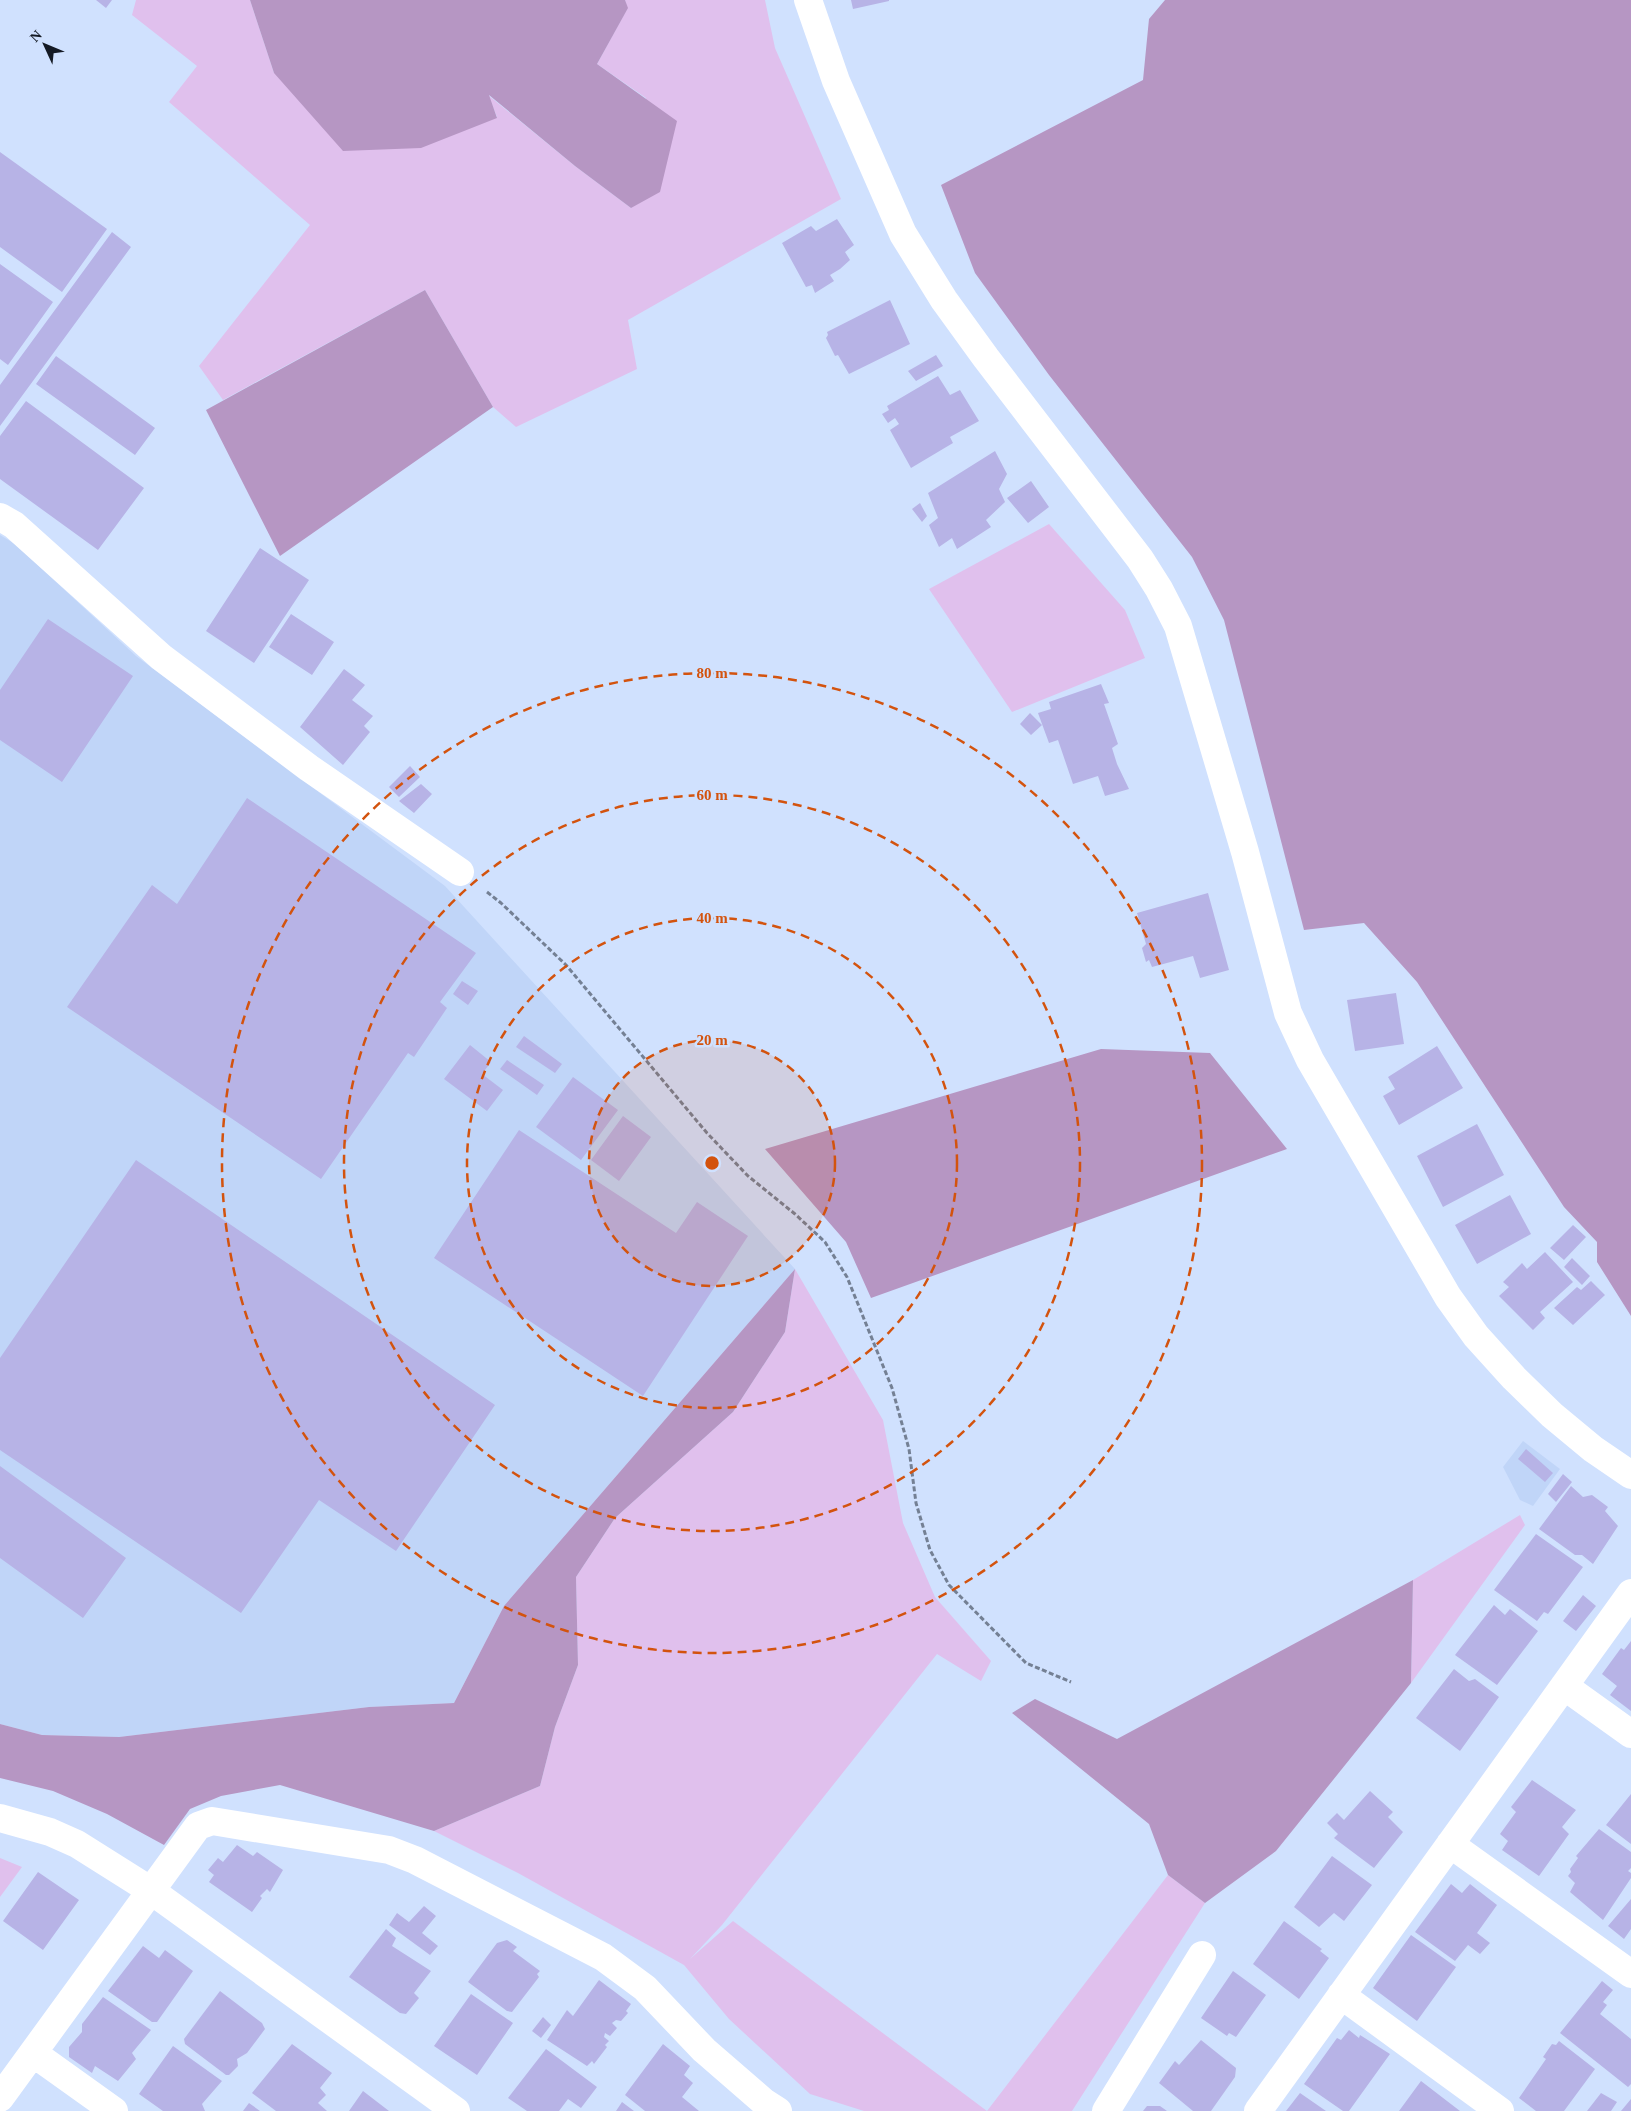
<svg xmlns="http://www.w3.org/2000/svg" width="1631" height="2111" font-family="'Times New Roman',serif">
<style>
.built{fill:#c0d5f8}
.green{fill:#e0c0ed}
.forest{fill:#b696c3}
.building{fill:#b7b3e6}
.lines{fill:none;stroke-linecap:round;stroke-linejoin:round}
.path{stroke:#748094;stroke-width:3;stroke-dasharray:5 2.5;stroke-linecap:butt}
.minor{stroke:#fff;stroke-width:28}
.ring{fill:none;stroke:#d3530e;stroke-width:2.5;stroke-dasharray:9 6}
.centre{fill:#d3530e;stroke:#d0e1fe;stroke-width:2.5}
.ring-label{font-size:15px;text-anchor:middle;font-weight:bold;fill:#d3530e;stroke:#d0e1fe;stroke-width:5;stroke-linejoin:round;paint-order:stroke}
</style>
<rect width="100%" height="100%" fill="#d0e1fe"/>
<path class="built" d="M0 535 15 544 136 656 445 886 795 1269 504 1606 454 1703 369 1707 119 1737 42 1735 0 1724Z
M1523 1441 1560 1469 1533 1506 1520 1500 1503 1467Z"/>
<path class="green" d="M136 0H250L274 73 497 117 488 95 575 166 631 208 646 98 597 64 627 9 625 0H765L775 48 841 199 628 320 637 369 516 427 493 407 425 290 223 400 199 366 310 225 169 102 197 66 132 15Z
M1049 524 1125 610 1145 658 1012 712 929 589Z
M795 1269 883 1420 903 1523 935 1597 991 1661 981 1681 937 1654 722 1925 690 1959 733 1921 987 2111 1168 1875 1205 1903 1072 2111H864L810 2094 729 2019 684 1965 518 1873 434 1831 540 1786 555 1727 578 1665 576 1577 615 1518 733 1412 785 1332Z
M1520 1515 1525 1525 1411 1683 1413 1580Z
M0 1858 22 1867 0 1897Z"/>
<path class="forest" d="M250 0H625L628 8 597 64 677 121 660 192 631 208 575 166 489 95 497 118 421 148 343 151 274 73Z
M1165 0H1631V1316L1597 1262V1242L1564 1207 1417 982 1364 923 1304 930 1224 620 1192 557 1049 375 975 273 941 185 1143 80 1149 19Z
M425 290 493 407 280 556 206 410Z
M1101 1049 1210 1053 1287 1149 871 1298 846 1242 765 1149Z
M795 1269 785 1332 733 1412 615 1518 576 1577 578 1665 555 1727 540 1786 434 1831 280 1785 221 1796 190 1809 164 1845 107 1814 53 1791 0 1778V1724L42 1735 119 1737 369 1707 454 1703 504 1606Z
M1413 1580 1411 1683 1276 1851 1205 1903 1168 1875 1149 1824 1012 1713 1035 1699 1117 1739Z"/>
<path class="building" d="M96 0H112L106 8Z
M851 0H889V1L853 9Z
M0 152 107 229 62 292 0 247Z
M837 219 854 245 845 252 850 260 840 269 830 275 834 281 815 293 812 285 806 287 782 243 811 226 816 231Z
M112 232 131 247 0 426V385Z
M0 264 53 302 8 365 0 359Z
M890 300 910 344 849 374 838 355 835 356 826 338 828 335 827 332Z
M936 355 943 366 916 381 908 371Z
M56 356 155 428 135 455 36 384Z
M938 376 950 395 960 390 979 421 950 437 953 443 911 468 890 430 899 424 895 418 888 423 882 414 889 410 887 406Z
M26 401 144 488 98 550 0 479V436Z
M995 451 1007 474 999 489 1005 502 986 520 991 527 957 549 952 538 939 547 929 525 938 518 928 493Z
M1031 481 1049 507 1028 523 1007 498Z
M920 503 927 516 922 522 912 509Z
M260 548 309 580 254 663 206 631Z
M291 614 334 642 312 675 269 647Z
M48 619 133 676 62 782 0 740V690Z
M344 669 365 685 352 700 373 716 364 726 370 732 343 765 300 727Z
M1101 684 1109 703 1104 704 1118 744 1112 748 1117 764 1129 789 1105 796 1098 776 1073 784 1058 740 1049 743 1038 713 1051 709 1049 702Z
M1030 713 1042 725 1031 735 1020 724Z
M410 766 420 777 399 797 389 787Z
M421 784 432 794 414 813 399 801Z
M247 798 476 953 440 1002 447 1008 414 1057 408 1053 321 1179 67 1007 152 885 177 904Z
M1208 893 1229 970 1200 978 1193 956 1152 967 1149 960 1146 962 1142 948 1146 944 1137 913Z
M462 981 478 991 468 1005 453 994Z
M1396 993 1404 1044 1355 1051 1347 1000Z
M524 1036 562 1064 555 1073 516 1047Z
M470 1045 491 1062 482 1074 503 1090 487 1111 444 1079Z
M1437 1046 1463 1088 1399 1125 1383 1096 1395 1089 1388 1077Z
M507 1060 544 1085 537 1095 500 1069Z
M573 1077 618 1110 581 1160 536 1127Z
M623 1116 651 1137 619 1181 591 1160Z
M1477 1124 1504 1175 1443 1207 1417 1156Z
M519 1130 676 1233 697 1202 748 1236 643 1396 434 1258Z
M136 1160 495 1405 396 1551 319 1500 241 1613 0 1450V1358Z
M1510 1195 1531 1234 1477 1264 1455 1225Z
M1573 1225 1586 1237 1564 1260 1550 1248Z
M1545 1252 1573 1282 1540 1312 1545 1318 1533 1330 1499 1296 1509 1287 1503 1282 1522 1263 1527 1269Z
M1572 1258 1590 1276 1582 1285 1564 1267Z
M1591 1281 1605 1295 1573 1325 1554 1308 1577 1287 1581 1290Z
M1526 1449 1553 1473 1545 1482 1518 1459Z
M0 1466 126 1558 83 1618 0 1558Z
M1563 1474 1572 1482 1556 1502 1548 1494Z
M1571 1486 1583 1497 1592 1495 1608 1507 1605 1511 1618 1526 1593 1564 1582 1555H1575L1539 1529Z
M1536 1534 1583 1567 1548 1614 1544 1612 1537 1621 1494 1590Z
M1583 1595 1596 1606 1576 1631 1563 1621Z
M1494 1605 1505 1615 1510 1609 1538 1631 1497 1685 1455 1655Z
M1631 1641V1711L1610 1695 1617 1686 1602 1674 1621 1648 1624 1650Z
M1454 1669 1469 1681 1475 1679 1499 1697 1460 1751 1416 1718Z
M1532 1780 1576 1810 1562 1827 1569 1834 1539 1876 1502 1850 1508 1841 1500 1834 1516 1812 1511 1807Z
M1370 1791 1393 1812 1388 1817 1403 1832 1374 1868 1334 1838 1338 1834 1327 1823 1337 1813 1344 1820Z
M1631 1794V1844L1606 1825Z
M1599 1829 1631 1852V1868L1628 1871 1631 1873V1878L1603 1920 1570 1892 1575 1883 1568 1876 1571 1872 1570 1869 1578 1858 1576 1856Z
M237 1845 253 1856 257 1852 283 1870 270 1892 267 1889 260 1896 262 1898 252 1912 209 1882 214 1875 208 1870 218 1858 223 1862Z
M1332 1856 1372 1885 1344 1921 1334 1913 1319 1927 1294 1907Z
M38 1872 79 1900 43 1950 3 1921Z
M1451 1884 1462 1893 1470 1884 1497 1905 1477 1933 1490 1943 1480 1954 1468 1945 1455 1961 1415 1932Z
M1631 1899V1929L1624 1939 1608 1926Z
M424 1906 436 1916 422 1933 438 1946 430 1955 389 1925 397 1913 409 1922Z
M1284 1921 1322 1949 1320 1951 1329 1958 1299 1999 1253 1964Z
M386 1929 396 1938 392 1946 431 1971 414 1993 419 1998 406 2014 400 2013 349 1977Z
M1411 1935 1456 1967 1417 2021 1373 1988Z
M507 1940 517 1947 513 1951 540 1971 537 1974 539 1977 512 2012 507 2011 468 1982 497 1943Z
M143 1946 159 1958 165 1950 193 1971 157 2022H152L108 1991Z
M1233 1971 1266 1995 1236 2037 1229 2033 1227 2036 1201 2018Z
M599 1980 631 2004 626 2011 628 2013 621 2021 616 2020 612 2023 617 2028 610 2036 605 2033 604 2037 609 2041 605 2045 607 2047 594 2064 592 2061 587 2066 547 2040 567 2010 573 2016Z
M1602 1981 1613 1990 1603 2002 1607 2005 1600 2014 1631 2039V2084L1628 2087 1560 2033Z
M220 1991 262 2023 265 2029 247 2053 237 2059 238 2066 229 2075H226L185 2044 184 2039Z
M471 1994 513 2023 477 2075 434 2046Z
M103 1997 151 2030 132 2053 136 2059 118 2081 95 2066 92 2073 69 2057V2047L82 2032V2024Z
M543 2017 551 2025 541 2038 532 2031Z
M1349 2030 1359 2038 1360 2035 1390 2054 1349 2111H1343L1304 2084 1337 2038 1341 2040Z
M1201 2040 1236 2068 1235 2077 1211 2111H1193L1159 2083 1175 2061 1179 2065Z
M1559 2041 1595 2069 1564 2111H1536L1519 2098 1546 2059 1543 2057 1552 2044 1556 2045Z
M292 2044 332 2073 320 2088 326 2095 318 2103 327 2111H276L252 2093Z
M663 2044 690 2066 684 2075 693 2083 682 2097 699 2111H645L625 2095Z
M173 2046 222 2081 202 2104 205 2111H163L139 2094Z
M546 2049 597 2087 581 2108 568 2099 559 2111H527L508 2098Z
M1421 2081 1460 2111H1399Z
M363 2091 389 2111H349Z
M1300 2093 1326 2111H1286Z
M1601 2093 1617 2102 1611 2111H1587Z
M1631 2099V2111H1621Z
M622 2102 634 2111H616Z
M249 2103 260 2111H243Z
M1147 2106H1160L1167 2111H1143Z"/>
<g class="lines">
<path class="path" d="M487 892 501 903 566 965 707 1133 748 1176 795 1214 825 1242 847 1277 892 1388 909 1449 916 1503 930 1550 949 1585 1026 1663 1071 1682"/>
<path class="minor" d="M808 0 836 81 903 234 944 300 986 358 1140 559 1159 589 1178 626 1245 852 1288 1013 1310 1060 1448 1297 1476 1336 1514 1378 1552 1415 1593 1449 1631 1475
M0 517 14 525 161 657 309 768 460 872
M1564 1686 1631 1734
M0 1818 50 1832 77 1844 150 1890 456 2111
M1450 1844 1631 1974
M1341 1995 1500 2111
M33 2053 114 2111
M0 2098 198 1826 212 1821 389 1850 415 1860 603 1957 645 1988 704 2050 764 2102 778 2111
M1106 2111 1202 1955
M1258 2111 1631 1593"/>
</g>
<circle cx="712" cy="1163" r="123" fill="#d3530e" fill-opacity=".12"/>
<g class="ring">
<circle cx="712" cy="1163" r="123"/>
<circle cx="712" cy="1163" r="245"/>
<circle cx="712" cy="1163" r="368"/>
<circle cx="712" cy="1163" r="490"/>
</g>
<circle cx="712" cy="1163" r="8" class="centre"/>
<g class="ring-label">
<text x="712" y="678">80 m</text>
<text x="712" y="800">60 m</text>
<text x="712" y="923">40 m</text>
<text x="712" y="1045">20 m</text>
</g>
<g transform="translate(45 45) rotate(314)" stroke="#d0e1fe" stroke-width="4" paint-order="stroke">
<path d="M0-4L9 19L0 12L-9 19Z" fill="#141a24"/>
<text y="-8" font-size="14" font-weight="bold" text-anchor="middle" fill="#141a24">N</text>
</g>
</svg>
